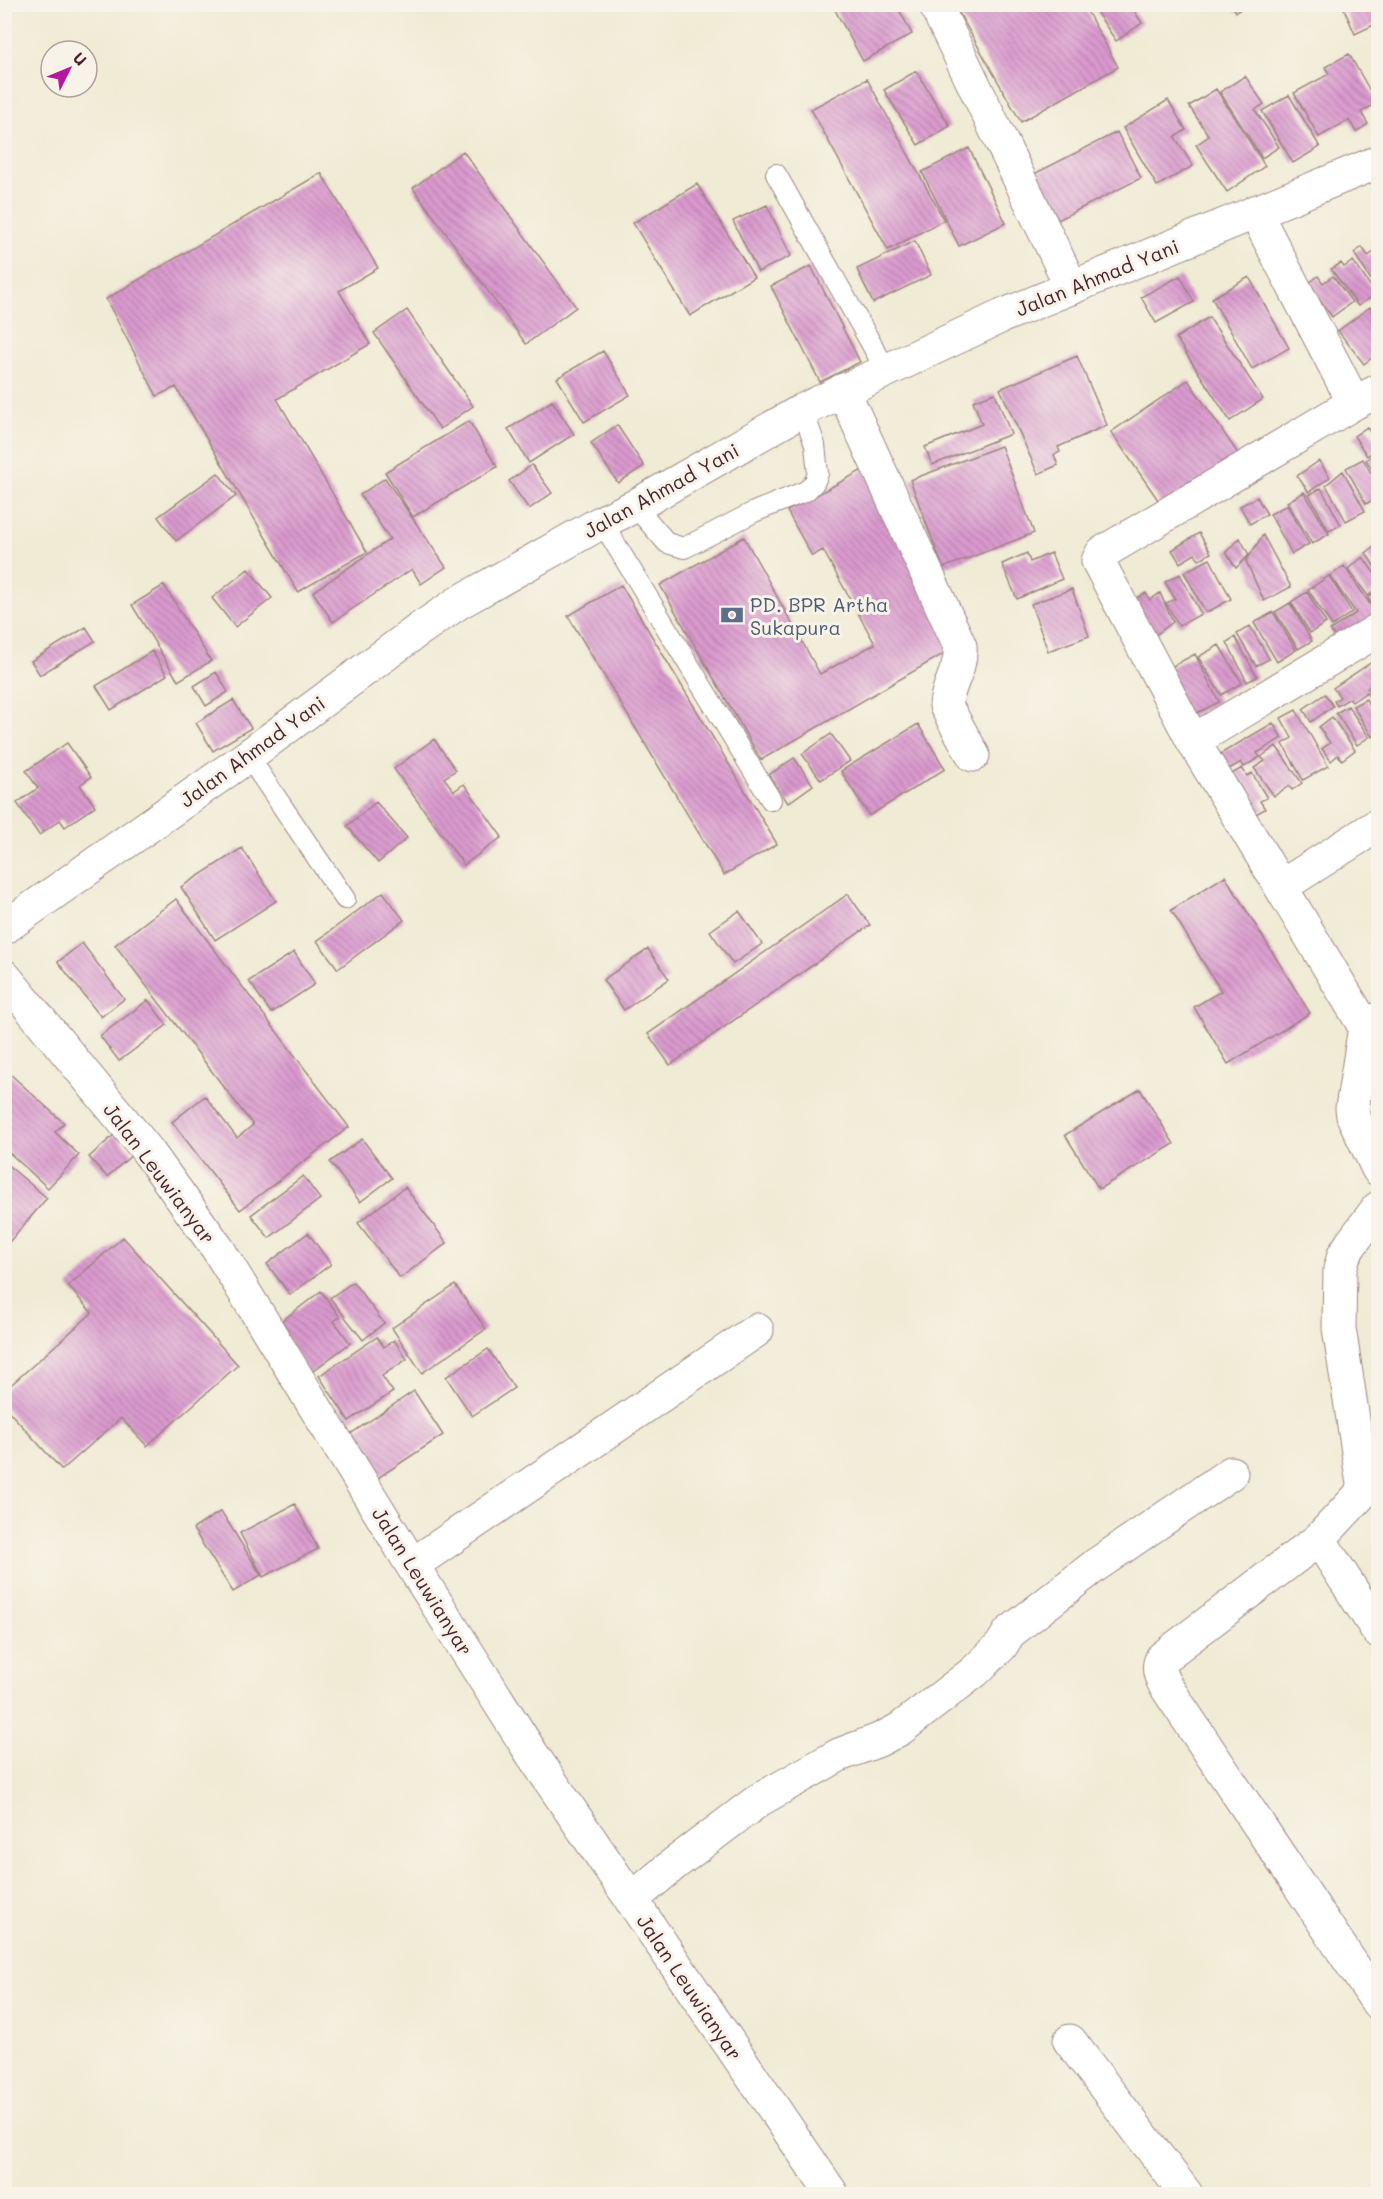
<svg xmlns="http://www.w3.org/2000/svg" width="1383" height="2199" font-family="Mali,sans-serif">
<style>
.building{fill:url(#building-back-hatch)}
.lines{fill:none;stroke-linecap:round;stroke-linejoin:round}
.lane-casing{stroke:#9d8580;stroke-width:22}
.street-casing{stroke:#9d8580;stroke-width:35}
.secondary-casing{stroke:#9d8580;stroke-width:35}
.lane{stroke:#fff;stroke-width:20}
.street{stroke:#fff;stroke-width:33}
.secondary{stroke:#fff;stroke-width:33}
.labels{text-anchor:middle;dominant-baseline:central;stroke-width:6;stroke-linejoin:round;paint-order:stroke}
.street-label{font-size:20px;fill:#4a1f2b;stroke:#f7f3e8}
.service-label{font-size:20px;fill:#4e5e75;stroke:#f7f3e8;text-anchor:start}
</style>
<defs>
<pattern id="building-back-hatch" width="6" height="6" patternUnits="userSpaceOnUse" patternTransform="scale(1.5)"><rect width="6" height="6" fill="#da9acf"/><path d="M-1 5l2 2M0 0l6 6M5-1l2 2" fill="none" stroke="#b37da8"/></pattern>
</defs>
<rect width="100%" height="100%" fill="#f7f3e8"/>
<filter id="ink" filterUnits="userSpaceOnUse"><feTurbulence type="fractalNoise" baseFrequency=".0167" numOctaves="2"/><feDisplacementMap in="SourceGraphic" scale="12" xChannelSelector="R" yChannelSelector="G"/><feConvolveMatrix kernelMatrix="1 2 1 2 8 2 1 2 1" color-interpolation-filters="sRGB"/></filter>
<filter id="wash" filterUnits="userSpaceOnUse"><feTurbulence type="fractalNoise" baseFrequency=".008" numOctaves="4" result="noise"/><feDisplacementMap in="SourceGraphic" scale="24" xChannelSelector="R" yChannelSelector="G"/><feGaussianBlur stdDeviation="1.35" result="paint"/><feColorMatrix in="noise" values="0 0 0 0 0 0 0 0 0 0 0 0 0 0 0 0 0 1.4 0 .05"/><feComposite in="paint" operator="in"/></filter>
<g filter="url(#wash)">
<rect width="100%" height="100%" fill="#f0ebd4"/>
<g id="blocks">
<path class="building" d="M845 4H896L912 34 863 61 835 10Z
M954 4H1083L1118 67 1021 122Z
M1091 4H1130L1142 23 1116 41Z
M1231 4H1249L1236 12Z
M1354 4H1378V23L1355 34 1344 9Z
M1349 54 1377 103 1361 112 1368 124 1356 132 1349 120 1319 137 1294 93 1329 74 1325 67Z
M916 71 950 126 918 145 884 90Z
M1245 76 1264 104 1255 110 1279 147 1262 158 1220 92Z
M867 79 944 220 888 250 811 109Z
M1216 89 1265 166 1227 192 1196 145 1209 136 1189 106Z
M1289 95 1320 147 1293 163 1262 111Z
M1168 100 1186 130 1175 137 1193 166 1157 186 1123 128Z
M1117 132 1141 178 1058 220 1034 174Z
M969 148 1006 223 959 246 922 172Z
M463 151 576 307 526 344 413 188Z
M321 173 378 268 339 291 370 344 277 399 367 552 298 592 176 387 157 396 106 299Z
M697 184 754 277 690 316 633 223Z
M767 205 791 256 758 272 733 221Z
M915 241 931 275 873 303 857 269Z
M1362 247 1368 256 1378 249V291L1354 253Z
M1353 261 1376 294 1358 306 1331 269 1341 263 1344 267Z
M811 266 860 362 820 382 771 286Z
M1180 276 1194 302 1156 323 1141 297Z
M1318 276 1323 283 1333 276 1352 302 1332 317 1308 284Z
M1249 277 1289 348 1252 369 1212 298Z
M1370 307 1378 318V353L1364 364 1338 331Z
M407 310 473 406 440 429 374 333Z
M1209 317 1263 399 1230 421 1176 338Z
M603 351 630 395 584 422 557 378Z
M1077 356 1107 425 1058 447 1060 452 1054 455 1058 465 1038 474 1000 389Z
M1188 380 1239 455 1163 507 1111 432Z
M995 393 1011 434 932 465 925 447 982 424 973 401Z
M552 401 574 434 529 463 508 429Z
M469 421 497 467 413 517 385 472Z
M617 425 644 466 618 483 591 443Z
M1367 427 1378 445V449L1367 456 1354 436Z
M1001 446 1034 533 943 568 910 480Z
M1378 452V479L1366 460Z
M1363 459 1378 485V497L1366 504 1346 468Z
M1319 461 1330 477 1309 492 1297 476Z
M532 465 552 493 529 509 509 481Z
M868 467 952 649 761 760 660 585 744 537 820 674 875 644 823 550 812 556 787 511Z
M1343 471 1365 511 1346 521 1326 485Z
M218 473 236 496 176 541 158 517Z
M385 478 446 567 421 584 412 569 333 622 313 592 390 539 360 495Z
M1321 488 1341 525 1329 531 1309 495Z
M1304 492 1329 534 1312 544 1287 502Z
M1257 497 1267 514 1250 524 1240 506Z
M1287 505 1309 544 1292 554 1270 514Z
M1199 533 1211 553 1199 560 1195 554 1180 563 1172 550Z
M1263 535 1291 587 1264 601 1246 561Z
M1240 538 1249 555 1236 568 1226 552Z
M1378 544V572L1366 553Z
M1027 553 1030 562 1051 553 1062 579 1017 599 1002 564Z
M1363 557 1378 578V588L1368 596 1348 569Z
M1210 559 1231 599 1206 613 1184 572Z
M1344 566 1370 604 1371 603 1368 598 1378 591V618L1339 644 1330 630 1356 613 1330 576Z
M248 569 272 598 235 627 212 598Z
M1180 574 1201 614 1179 626 1166 603 1175 599 1165 582Z
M1329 576 1352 612 1332 626 1308 590Z
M164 585 211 661 178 681 132 605Z
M621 585 777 844 724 875 568 616Z
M1072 589 1089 636 1048 651 1031 604Z
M1307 592 1326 623 1310 633 1291 602Z
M1146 593 1150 600 1160 593 1173 622 1146 642 1133 600Z
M1290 603 1312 641 1298 649 1275 612Z
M1273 612 1296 650 1277 662 1254 623Z
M1250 626 1269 659 1256 666 1237 634Z
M86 627 95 641 40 675 31 661Z
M1235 637 1257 677 1247 682 1227 642Z
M1219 645 1242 683 1221 695 1198 657Z
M152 651 167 675 111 710 96 686Z
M1195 654 1219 702 1189 717 1165 670Z
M1378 658V680L1367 688 1370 691 1378 686V709L1367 692 1352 702 1350 698 1337 706 1334 701 1340 697 1333 688Z
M216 672 228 692 206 706 194 686Z
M1325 694 1333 706 1311 722 1303 709Z
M1366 699 1378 720V734L1372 737 1353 706Z
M233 700 251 728 213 751 196 723Z
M1348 706 1369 737 1357 745 1336 713Z
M1296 710 1328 766 1303 780 1283 744 1292 738 1281 718Z
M1332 717 1355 750 1342 760 1338 755 1331 761 1322 749 1330 743 1319 727Z
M1273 723 1282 738 1257 753 1260 757 1244 767 1241 762 1224 772 1215 757Z
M918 724 945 769 869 816 841 771Z
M831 734 850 761 821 780 802 754Z
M434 739 456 770 444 778 454 791 464 784 502 837 464 865 394 769Z
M67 743 91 777 80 785 95 806 65 827 60 820 39 835 17 803 38 788 26 771Z
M1276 746 1302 783 1292 790 1289 786 1274 796 1254 768 1265 761 1261 757Z
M794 758 813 785 788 803 769 775Z
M1242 768 1247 776 1252 773 1267 798 1260 801 1265 809 1245 820 1223 779Z
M376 802 407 838 378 863 347 826Z
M242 848 276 901 215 940 181 887Z
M1225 876 1310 1013 1228 1064 1194 1007 1221 991 1171 910Z
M383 892 404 920 338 969 317 941Z
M848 894 870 925 670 1065 648 1034Z
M176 899 349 1127 240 1210 172 1122 205 1096 237 1138 253 1125 115 945Z
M739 911 762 944 733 964 710 931Z
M82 943 124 999 101 1017 58 962Z
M648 949 669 979 624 1010 603 980Z
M294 952 315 984 271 1013 249 981Z
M148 1000 167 1025 119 1061 100 1036Z
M8 1072 64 1123 55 1132 79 1155 48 1188 4 1148V1075Z
M1140 1089 1174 1144 1099 1189 1065 1135Z
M115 1134 133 1154 107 1177 89 1157Z
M362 1139 392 1178 360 1202 330 1162Z
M4 1162 47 1198 4 1248Z
M303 1176 320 1199 269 1238 251 1215Z
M405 1187 447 1243 400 1278 358 1223Z
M308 1233 331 1264 290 1295 267 1264Z
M123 1237 238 1365 147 1446 121 1418 62 1470 4 1406V1391L92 1313 68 1286Z
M353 1282 384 1323 363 1340 330 1298Z
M455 1285 486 1329 422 1373 392 1328Z
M321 1291 340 1317 334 1321 350 1343 309 1374 277 1325Z
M377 1337 384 1347 394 1340 407 1359 382 1376 393 1392 349 1421 319 1376Z
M488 1349 514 1388 472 1416 446 1377Z
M414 1391 443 1435 375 1480 346 1437Z
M295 1504 318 1549 263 1577 240 1533Z
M221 1511 261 1575 233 1592 193 1529Z"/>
</g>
</g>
<g filter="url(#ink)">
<use href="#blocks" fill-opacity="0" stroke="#9d8580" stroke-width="1.5"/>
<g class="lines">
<g class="lane-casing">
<path id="lane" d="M776 174 886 370
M635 506 667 543 684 548 754 512 806 491 814 483 818 474 815 445 803 410
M602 522 771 800
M248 756 345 899"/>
</g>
<g class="street-casing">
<path id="street" d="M935 4 1072 288
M1255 212 1354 403
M843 390 960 646C962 670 947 684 946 706L973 755
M1378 391 1354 403 1102 553 1098 561 1193 741 1365 1027 1378 1019
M1193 741 1378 630
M1282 886 1378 825
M4 976 147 1150 218 1249 412 1565 532 1754 832 2194
M1365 1027 1352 1108 1353 1116 1378 1169
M1378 1208 1351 1244 1344 1255 1340 1269 1339 1328 1363 1484 1362 1493 1319 1539 1162 1658C1157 1668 1160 1675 1165 1685L1378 2003
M1319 1539 1378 1631
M412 1565 757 1330
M631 1900 674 1864 759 1800 839 1755 879 1740 900 1729 974 1672 1001 1646 1009 1633 1096 1565 1231 1473
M1070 2041 1186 2194"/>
</g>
<g class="secondary-casing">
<path id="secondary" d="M4 928 248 756 417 631 458 603 602 522 635 506 803 410 1002 316 1378 162"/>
</g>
<use href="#lane" class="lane"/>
<use href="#street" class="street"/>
<use href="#secondary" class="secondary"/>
</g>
</g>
<defs>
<g id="bank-bare" transform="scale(1.8)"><path d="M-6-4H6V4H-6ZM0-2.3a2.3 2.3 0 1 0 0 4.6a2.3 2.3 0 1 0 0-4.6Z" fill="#5c6f8a" stroke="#f7f3e8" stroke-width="2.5" paint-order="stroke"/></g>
</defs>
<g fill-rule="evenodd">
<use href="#bank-bare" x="732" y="615"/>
</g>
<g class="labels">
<g class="street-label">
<text transform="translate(1097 277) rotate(-22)">Jalan Ahmad Yani</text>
<text transform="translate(661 490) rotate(-29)">Jalan Ahmad Yani</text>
<text transform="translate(252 751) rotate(-36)">Jalan Ahmad Yani</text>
<text transform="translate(160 1173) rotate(53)">Jalan Leuwianyar</text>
<text transform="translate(423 1581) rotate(58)">Jalan Leuwianyar</text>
<text transform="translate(690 1987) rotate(56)">Jalan Leuwianyar</text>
</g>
<g class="service-label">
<text x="750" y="604">PD. BPR Artha<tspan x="750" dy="23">Sukapura</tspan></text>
</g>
</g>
<rect width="1383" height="2199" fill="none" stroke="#f7f3e8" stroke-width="24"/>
<g transform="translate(69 69) rotate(47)"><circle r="28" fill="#f7f3e8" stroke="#b29e9c" stroke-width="1.5"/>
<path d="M0-4.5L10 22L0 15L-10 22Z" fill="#b5179e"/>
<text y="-9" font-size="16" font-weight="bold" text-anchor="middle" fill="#4a1f2b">U</text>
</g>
</svg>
